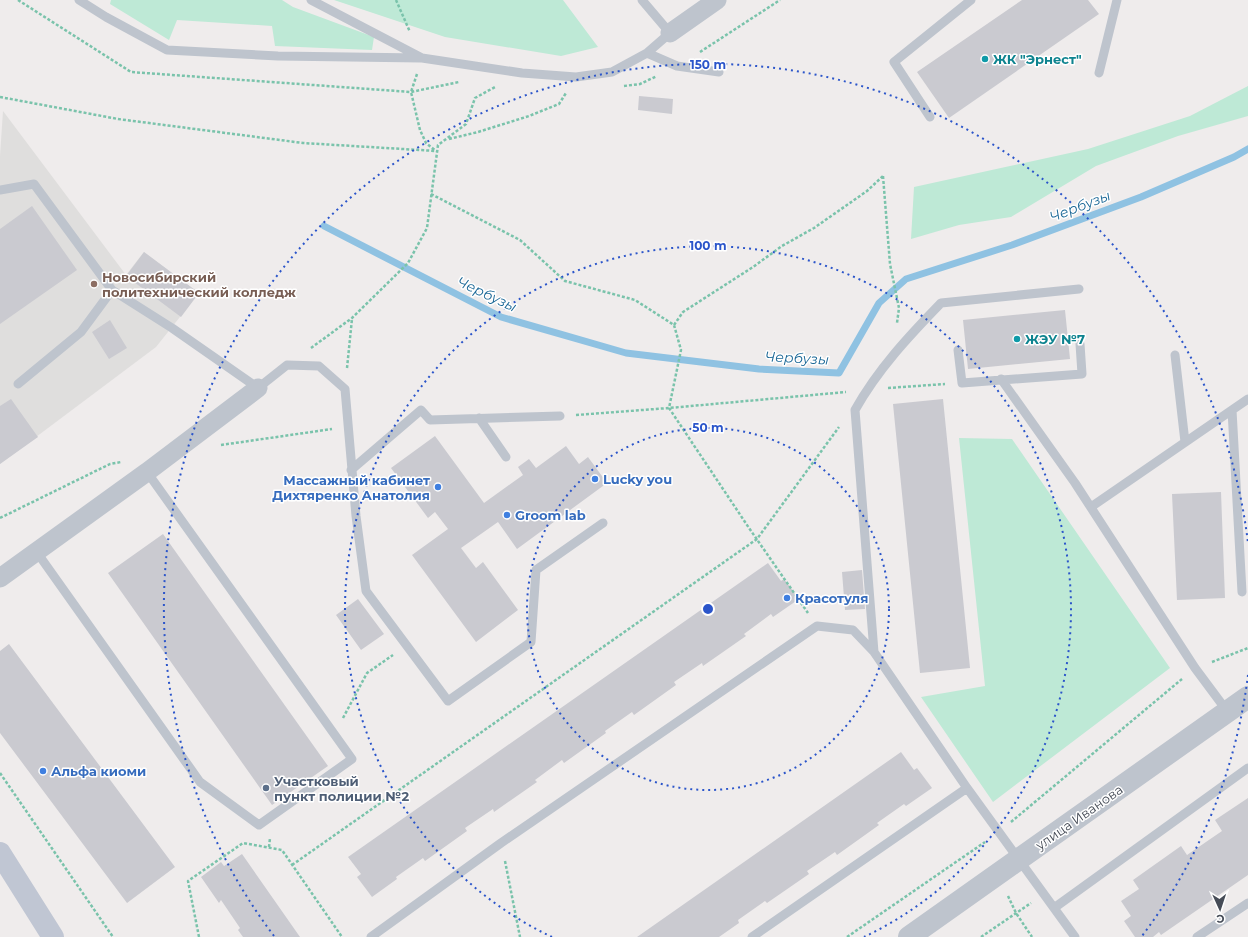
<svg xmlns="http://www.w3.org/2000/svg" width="1248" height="937" font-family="Montserrat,sans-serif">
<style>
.education{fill:#dfdedd}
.green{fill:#bee9d6}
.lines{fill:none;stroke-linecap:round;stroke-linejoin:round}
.stream{stroke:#8fc2e2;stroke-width:7}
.building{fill:#cacad0}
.path{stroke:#7ac3ab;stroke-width:2.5;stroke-dasharray:3 2;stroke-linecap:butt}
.service{stroke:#bec4cd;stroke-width:9}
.minor{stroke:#bec4cd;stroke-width:19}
.tertiary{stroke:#bec4cd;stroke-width:22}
.secondary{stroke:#c0c6d3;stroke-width:22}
.ring{fill:none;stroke:#2b55ca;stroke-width:2;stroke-dasharray:2 4}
.culture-dot{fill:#0f9aa8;stroke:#fff;stroke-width:1.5}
.education-dot{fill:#8d6e63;stroke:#fff;stroke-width:1.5}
.shop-dot{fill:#3f7fe0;stroke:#fff;stroke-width:1.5}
.service-dot{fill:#5c6f8a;stroke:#fff;stroke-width:1.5}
.labels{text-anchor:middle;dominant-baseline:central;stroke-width:3;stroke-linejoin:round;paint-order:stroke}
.culture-label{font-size:13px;font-weight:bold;fill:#0d838f;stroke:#fff;text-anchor:start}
.education-label{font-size:13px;font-weight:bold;fill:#785e54;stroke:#fff;text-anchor:start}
.shop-label{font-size:13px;font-weight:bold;fill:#366cbe;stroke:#fff;text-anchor:start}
.service-label{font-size:13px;font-weight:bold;fill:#4e5e75;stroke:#fff;text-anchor:start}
.street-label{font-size:13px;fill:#464c57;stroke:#fff}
.water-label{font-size:14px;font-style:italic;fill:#1a6796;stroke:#fff}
.centre{fill:#2b55ca;stroke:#fff;stroke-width:2}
.ring-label{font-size:12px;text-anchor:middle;font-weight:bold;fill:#2b55ca;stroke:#fff;stroke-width:3;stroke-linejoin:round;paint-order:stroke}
</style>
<rect width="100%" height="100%" fill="#efecec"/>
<path class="education" d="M3 111 126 275 144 252 199 293 156 347 0 464V156Z"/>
<path class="green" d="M111 0H282L293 7 374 37 372 50 275 46 272 26 177 20 169 40 110 4Z
M334 0H563L598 47 561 56 445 37Z
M1248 86V116L1178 136 1096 166 1011 217 959 225 911 239 914 187 1088 149 1190 116Z
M959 438 1012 439 1170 668 993 802 921 697 985 686Z"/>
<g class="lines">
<path class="stream" d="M324 226 501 317 626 353 759 369 839 373 879 303 906 279 1012 245 1141 197 1234 157 1248 149"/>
</g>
<path class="building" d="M1022 0H1088L1099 14 949 118 917 72Z
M639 96 673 99 672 114 638 110Z
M32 206 77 270 0 324V229Z
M144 252 199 293 181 317 126 276Z
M1065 310 1070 359 968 369 963 320Z
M110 320 127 348 109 359 92 332Z
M11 399 38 437 0 464V406Z
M943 399 970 668 920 673 893 404Z
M435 436 484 503 523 475 518 467 529 459 536 468 566 446 579 464 588 457 607 483 517 549 498 522 461 548 476 568 483 562 518 610 476 642 412 555 448 529 435 512 428 518 391 468Z
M1221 492 1225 598 1177 600 1172 494Z
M163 534 328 766 272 805 108 573Z
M768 563 781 581 784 579 799 599 773 617 771 614 744 634 746 636 703 666 702 663 674 682 676 685 634 715 632 712 605 731 606 733 564 763 562 760 535 780 537 782 494 812 493 809 465 828 467 831 425 861 423 858 396 877 397 879 372 897 357 877 361 874 348 857Z
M862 570 865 609 845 610 842 572Z
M358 599 384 634 361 650 336 615Z
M9 644 175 867 127 903 0 733V651Z
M901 752 914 770 917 768 932 788 906 806 904 804 877 823 879 825 837 855 835 852 807 871 809 874 767 903 765 901 738 920 739 923 719 937H637Z
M1248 798V875L1161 935 1159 932 1153 937H1135L1124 921 1131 916 1121 901 1139 889 1133 880 1181 846 1187 855 1222 831 1215 820Z
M242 854 300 937H243L238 930 240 928 221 900 219 903 201 877 221 862 224 866Z"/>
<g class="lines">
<path class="path" d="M18 0 131 72 411 92 459 82
M396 0 410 32
M700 52 780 0
M417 74 411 92 420 130 426 143 436 151
M624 86 640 84 657 76
M0 97 118 119 303 143 436 151
M449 139 478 132 529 116 559 104 566 93
M883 176 890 264 899 308 897 323
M431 194 520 240 565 281 635 300 674 325 681 350 669 408 749 528 808 613
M674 325 683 312 753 267 782 246 814 228 867 191 883 176
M311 348 352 318 408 263 427 228 438 145 466 124 475 98 495 87
M347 368 352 319
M888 388 945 384
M576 415 669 408 846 392
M221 445 332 429
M0 518 110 464 121 462
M1212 662 1248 648
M343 718 367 673 393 655
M0 773 113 937
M1011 822 1182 679
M269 847 270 838
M505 861 520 937
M292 865 757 539 839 427
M1008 896 1016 913 1032 937
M199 937 188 881 243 843 282 850 342 937
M847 937 985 842
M981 937 1031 903"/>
<path class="service" d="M79 0 106 17 167 50 278 56 421 58
M311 0 422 58 522 73 576 77 612 72 647 53 670 33 642 0
M647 53 677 66 719 72
M1099 73 1117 0
M930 117 894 62 971 0
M0 190 34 184 112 290 172 328 258 388 287 365 319 366 345 389 356 516 366 591 448 701 531 642 536 570 603 523
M958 350 962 383 1082 374 1080 344
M1175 355 1185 442
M1001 379 1075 483 1195 668 1227 711
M18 384 81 332 112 290
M1232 410 1242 592
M479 418 506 457
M351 470 421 410 430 420 560 416
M1091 507 1248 399
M36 551 200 782 259 825 352 759 147 472
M874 652 855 410C878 369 909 336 941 303L1079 289
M1054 908 1248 768
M371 937 501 843 817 626 853 630 874 652 967 788 1075 937
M752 937 967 788
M1197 937 1248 903"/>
<path class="minor" d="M670 33 717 0
M0 578 147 472 258 388"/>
<path class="tertiary" d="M909 937 1248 697"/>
<path class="secondary" d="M0 853 53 937"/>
</g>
<g class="ring">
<circle cx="708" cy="609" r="181"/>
<path d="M552 937A363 363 0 1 1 864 937"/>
<path d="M1248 675A544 544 0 0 1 1142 936M274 936A544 544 0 1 1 1248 543"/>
</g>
<g class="culture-dot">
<circle cx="985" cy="59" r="4"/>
<circle cx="1017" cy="339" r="4"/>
</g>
<circle class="education-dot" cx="94" cy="284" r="4"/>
<g class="shop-dot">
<circle cx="595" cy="479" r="4"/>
<circle cx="438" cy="487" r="4"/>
<circle cx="507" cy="515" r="4"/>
<circle cx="787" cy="598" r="4"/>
<circle cx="43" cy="771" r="4"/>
</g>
<circle class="service-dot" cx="266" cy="788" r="4"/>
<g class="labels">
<g class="culture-label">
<text x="993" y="59">ЖК "Эрнест"</text>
<text x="1025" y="339">ЖЭУ №7</text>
</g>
<g class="education-label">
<text x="102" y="277">Новосибирский<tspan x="102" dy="15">политехнический колледж</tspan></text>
</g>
<g class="shop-label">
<text x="603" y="479">Lucky you</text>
<text x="430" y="480" text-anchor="end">Массажный кабинет<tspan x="430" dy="15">Дихтяренко Анатолия</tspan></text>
<text x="515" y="515">Groom lab</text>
<text x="795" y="598">Красотуля</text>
<text x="51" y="771">Альфа киоми</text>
</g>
<g class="service-label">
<text x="274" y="781">Участковый<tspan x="274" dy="15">пункт полиции №2</tspan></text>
</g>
<g class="street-label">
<text transform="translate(1079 817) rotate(-35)">улица Иванова</text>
</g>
<g class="water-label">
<text transform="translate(1080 206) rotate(-21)">Чербузы</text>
<text transform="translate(487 294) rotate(25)">Чербузы</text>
<text transform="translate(797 358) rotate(3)">Чербузы</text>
</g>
</g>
<circle cx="708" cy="609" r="6" class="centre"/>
<g class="ring-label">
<text x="708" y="69">150 m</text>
<text x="708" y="250">100 m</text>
<text x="708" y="432">50 m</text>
</g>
<g transform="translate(1220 909) rotate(177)" stroke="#ffffff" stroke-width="3" paint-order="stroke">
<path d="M0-3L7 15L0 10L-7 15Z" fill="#464c57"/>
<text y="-6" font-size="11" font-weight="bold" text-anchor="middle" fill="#464c57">С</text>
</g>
</svg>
